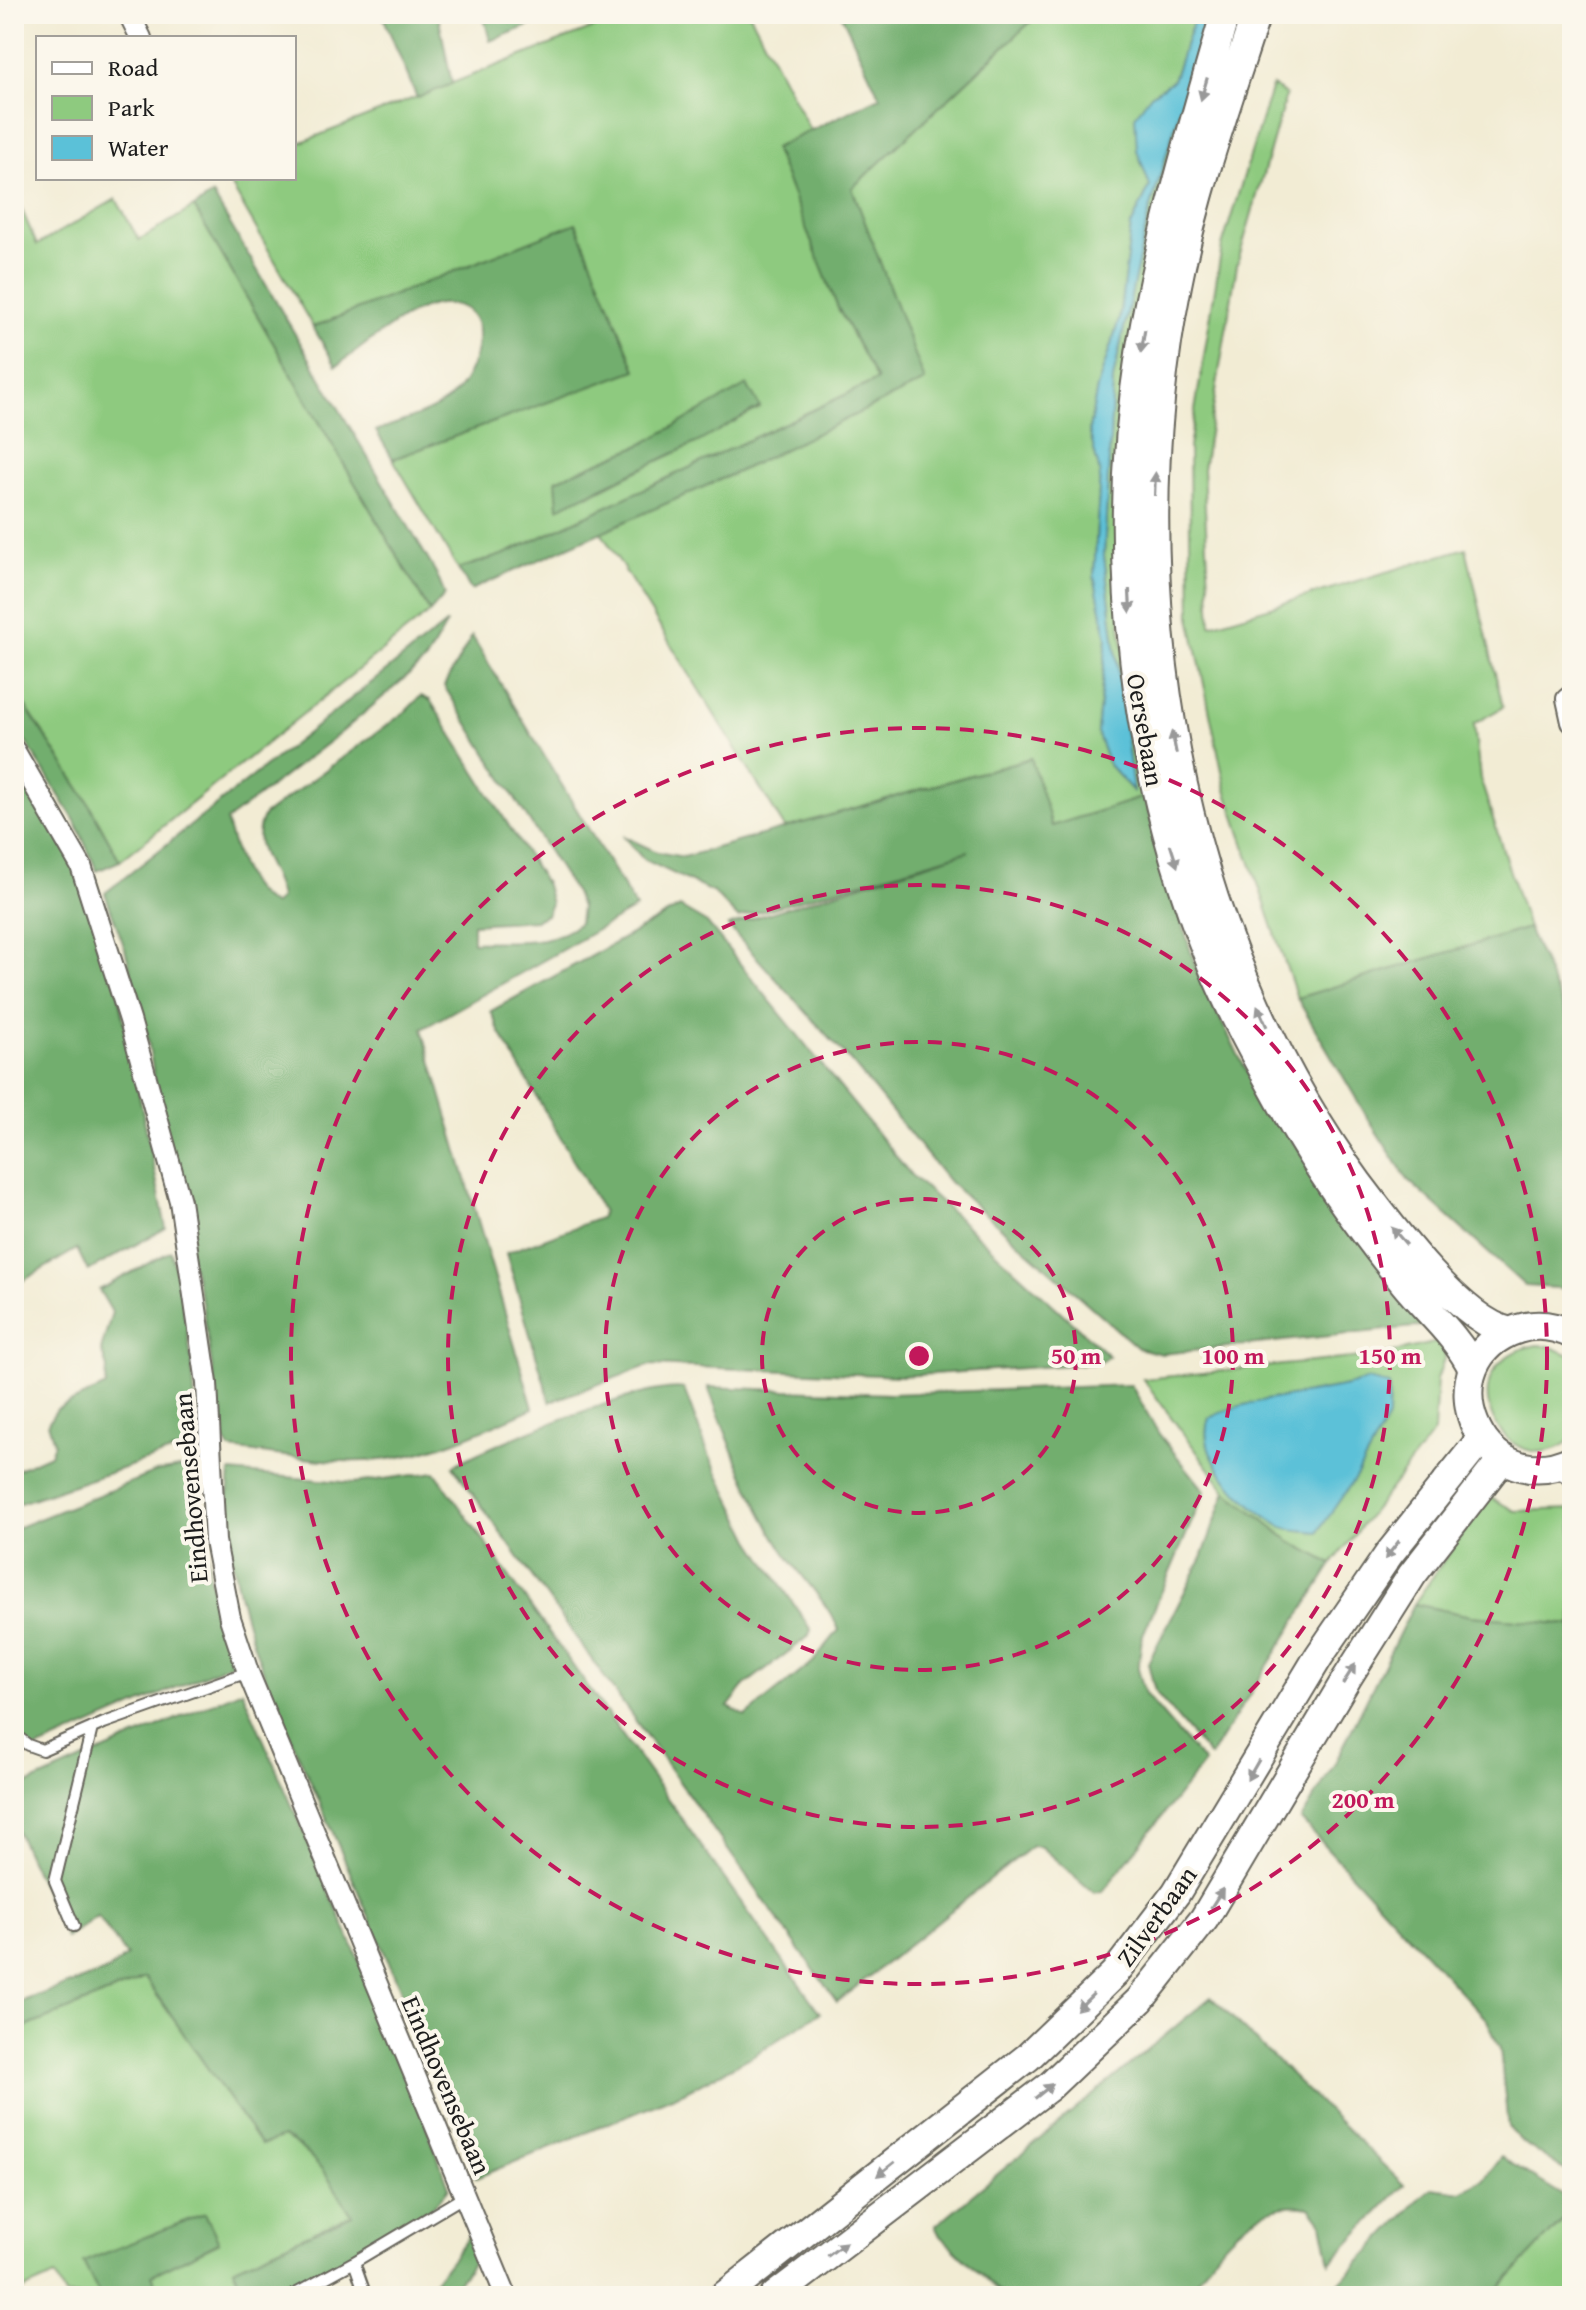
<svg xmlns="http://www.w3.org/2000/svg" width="1586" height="2310" font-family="'Gentium Book Plus',serif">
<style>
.green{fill:#8eca7f;stroke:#55734e;stroke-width:2;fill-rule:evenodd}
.forest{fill:#72ae6e;stroke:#476545;stroke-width:2}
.water{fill:#5bc1d8;stroke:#3c6e7a;stroke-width:2}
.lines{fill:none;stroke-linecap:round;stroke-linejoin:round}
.service-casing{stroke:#67655c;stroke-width:14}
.minor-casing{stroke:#67655c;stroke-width:24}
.secondary-casing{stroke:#67655c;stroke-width:32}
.service{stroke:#fff;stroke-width:10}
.minor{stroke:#fff;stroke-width:20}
.secondary{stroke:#fff;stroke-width:28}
.oneway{fill:#999}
.ring{fill:none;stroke:#c2185b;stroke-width:4;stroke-dasharray:14 10}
.labels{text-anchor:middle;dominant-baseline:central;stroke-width:8;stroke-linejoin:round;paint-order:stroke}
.street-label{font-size:26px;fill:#1c1c1c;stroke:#fbf7ec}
.centre{fill:#c2185b;stroke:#fbf7ec;stroke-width:4}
.ring-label{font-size:24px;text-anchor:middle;font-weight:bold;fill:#c2185b;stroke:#fbf7ec;stroke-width:8;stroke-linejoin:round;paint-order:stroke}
</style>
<rect width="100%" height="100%" fill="#fbf7ec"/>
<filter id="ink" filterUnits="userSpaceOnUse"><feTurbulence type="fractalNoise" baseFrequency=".0125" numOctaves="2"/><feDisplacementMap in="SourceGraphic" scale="16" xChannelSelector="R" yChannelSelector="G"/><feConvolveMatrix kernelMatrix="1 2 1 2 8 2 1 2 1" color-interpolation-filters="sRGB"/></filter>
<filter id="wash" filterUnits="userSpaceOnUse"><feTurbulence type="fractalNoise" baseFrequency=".006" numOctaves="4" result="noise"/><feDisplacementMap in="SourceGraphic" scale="32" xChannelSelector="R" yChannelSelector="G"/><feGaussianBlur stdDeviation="1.8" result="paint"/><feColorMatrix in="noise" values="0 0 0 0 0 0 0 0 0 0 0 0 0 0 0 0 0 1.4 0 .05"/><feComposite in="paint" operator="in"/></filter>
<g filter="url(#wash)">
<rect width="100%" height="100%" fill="#f2ecd4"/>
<path class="green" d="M629 14H750L811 132 774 148 838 308 877 380 505 554 458 569 393 459 635 370 576 224 313 327 227 178H294V145ZM746 386 760 408 588 496 556 480 643 444Z
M1039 14H1196L1173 80 1151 95 1137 150 1150 186 1131 226 1119 320 1097 388 1089 430 1100 473 1094 576 1107 638 1097 732 1109 765 1132 790 1104 556 1113 379 1148 217 1208 14H1217L1120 624 1144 797 1052 826 1030 758 785 828 601 532 735 473 924 381 852 188Z
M1272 86 1286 95 1237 265 1203 469 1211 625 1466 548 1503 707 1474 724 1480 778 1528 928 1297 998 1226 790 1191 622 1189 447 1222 246Z
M14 192 37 245 116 199 139 240 194 207 430 612 120 861 85 797 14 689Z
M1451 1339 1437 1379 1434 1432 1332 1564 1290 1541 1226 1491 1143 1379 1381 1355Z
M1537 1345 1549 1346 1572 1356V1439C1505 1492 1440 1362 1537 1345Z
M1488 1496 1515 1511 1572 1509V1625L1471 1616 1414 1604Z
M145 1978 261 2145 283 2137C317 2152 333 2186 352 2215L233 2268 239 2281 203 2296H161L151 2275 218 2243 84 2262 100 2296H65L55 2276 14 2294V2032Z
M1572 2210V2296H1492Z"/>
<path class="forest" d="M382 14H438L452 84 417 98Z
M483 14H548L549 18 490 41Z
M841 14H1039L852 188 925 381 735 473 471 590 458 569 505 554 877 380 838 308 774 148 880 97Z
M213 195 436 573 445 595 430 612 194 207Z
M576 223 636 370 393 459 376 431C398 422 430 414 449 399 478 375 500 300 441 304 411 305 361 349 336 366L313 327Z
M747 385 760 407 698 442 558 508 556 480 643 444Z
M447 623 426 660 343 731 226 821C236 851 243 890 273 905L280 899C276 867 246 848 264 815L405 712 421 696 430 700 546 885 551 904 546 915 536 920 473 924V942C507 940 553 947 579 923L581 907 575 893 444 686 472 636 636 908 422 1029 533 1408C489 1427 443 1450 395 1458 342 1467 283 1455 230 1449L223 1438 202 1303 169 1172 148 1039 125 949 105 893Z
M14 689 85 797 120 861 97 871 75 821 14 723Z
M1031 758 1052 826 1144 797 1198 975 1254 1086 1424 1326 1162 1354 1138 1348 949 1182 854 1065 728 926 969 851 738 918 714 893 643 859 623 836 657 852 684 857Z
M14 760 76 867 118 990 166 1228 88 1271 77 1249 14 1286Z
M680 907 707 923 911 1175 1109 1356 1099 1363 901 1376 650 1365 550 1402 506 1253 600 1218 603 1212 499 1031 491 1011Z
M1528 928 1572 1027V1289L1525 1286 1408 1180 1370 1122 1297 998Z
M171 1251C186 1313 198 1380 195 1444L14 1505V1471L50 1455 54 1443 48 1423 57 1409 106 1386 107 1368 101 1350 112 1312 99 1290Z
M1131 1385 1159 1434 1205 1491 1142 1637 1138 1669 1145 1694 1204 1763 1103 1891 1094 1893 1041 1847 1032 1846 837 2002 453 1466C488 1445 649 1381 684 1389L709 1455 751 1540 811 1630 808 1637 746 1684 728 1707 746 1716 813 1662 839 1630C826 1600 801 1577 783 1550 751 1500 729 1442 708 1387L890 1394Z
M179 1468 189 1470 200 1482 209 1575 232 1663 14 1759V1529L156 1472Z
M230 1472 354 1483 435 1472 820 2013 749 2058 684 2092 476 2178C446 2100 416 2023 382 1947 357 1890 333 1831 307 1774 265 1680 218 1578 230 1472Z
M1226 1491 1290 1541 1332 1564 1210 1757 1155 1692 1148 1663 1202 1558Z
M1414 1604 1471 1616 1572 1625V2175L1522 2142 1508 2127 1500 2049 1487 2020 1301 1820 1334 1765Z
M242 1690 400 2055 449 2187C440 2212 301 2292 272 2296 250 2299 225 2296 203 2296L238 2281 233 2268 352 2215C333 2185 316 2152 283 2137L261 2145 145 1978 14 2032V2004L107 1971 127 1956 97 1916 66 1938 14 1825V1790Z
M1211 1997 1404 2185 1330 2263 1322 2223 1310 2207C1253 2195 1213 2253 1188 2296H1004L940 2236 935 2226Z
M1501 2157 1572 2201V2210L1492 2296H1327L1421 2197 1432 2188 1462 2192 1483 2180Z
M205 2213 219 2242 152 2275 161 2296H100L83 2262Z
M470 2235 478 2255 448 2296H422Z"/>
<path class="water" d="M1196 14H1208L1148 217 1113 379 1104 556 1133 791 1109 765 1097 732 1107 638 1094 576 1100 473 1089 430 1097 388 1119 320 1131 226 1150 186 1137 150 1135 116 1151 95 1173 80Z
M1368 1380 1389 1385 1388 1418 1357 1475 1318 1532C1306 1530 1290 1531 1281 1526 1248 1507 1194 1458 1209 1418 1256 1394 1317 1397 1368 1380Z"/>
</g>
<g filter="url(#ink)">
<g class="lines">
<g class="service-casing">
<path id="service" d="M1556 1471 1572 1481
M14 1734 28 1745 42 1750 104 1723 248 1672
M74 1926 55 1881 92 1728
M292 2296 354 2262
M366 2296 354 2262 465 2196"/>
</g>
<g class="minor-casing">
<path id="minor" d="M129 14 141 38
M1572 695 1567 699 1572 722
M14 750 81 866 130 1020 180 1201 207 1383 215 1541 230 1618 248 1672 506 2296"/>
</g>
<g class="secondary-casing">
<path id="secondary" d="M1225 14C1194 124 1160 234 1141 347 1108 555 1133 771 1212 965 1234 1019 1264 1071 1292 1122 1324 1179 1364 1233 1405 1284 1428 1312 1457 1336 1473 1369
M1256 14C1227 103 1195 192 1177 285 1117 586 1175 932 1358 1183 1389 1224 1460 1321 1510 1332
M1572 1334C1555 1326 1536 1323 1518 1329 1423 1360 1478 1504 1572 1460
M724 2296 1028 2057 1115 1973 1176 1893 1319 1656 1389 1554 1481 1439
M775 2296 1050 2086 1140 2000 1204 1919 1347 1678 1412 1575 1503 1458"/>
</g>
<use href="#service" class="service"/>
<use href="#minor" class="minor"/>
<use href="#secondary" class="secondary"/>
</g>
<defs><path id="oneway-solid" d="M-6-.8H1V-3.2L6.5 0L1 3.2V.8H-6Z" transform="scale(2)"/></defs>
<g class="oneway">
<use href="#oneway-solid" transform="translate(1204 89) rotate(106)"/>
<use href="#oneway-solid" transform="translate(1143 341) rotate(99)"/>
<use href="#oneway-solid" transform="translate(1155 484) rotate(-88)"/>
<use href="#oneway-solid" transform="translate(1130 601) rotate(87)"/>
<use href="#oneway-solid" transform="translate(1174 742) rotate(-101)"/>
<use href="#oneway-solid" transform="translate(1174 856) rotate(72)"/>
<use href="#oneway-solid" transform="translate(1262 1016) rotate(-114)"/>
<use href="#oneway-solid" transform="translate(1399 1236) rotate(-131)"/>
<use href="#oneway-solid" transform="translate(1392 1550) rotate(128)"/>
<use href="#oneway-solid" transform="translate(1349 1674) rotate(-58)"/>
<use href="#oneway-solid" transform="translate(1253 1770) rotate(120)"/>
<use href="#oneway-solid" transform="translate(1217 1898) rotate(-58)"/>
<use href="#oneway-solid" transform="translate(1085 2002) rotate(136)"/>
<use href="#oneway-solid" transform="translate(1044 2091) rotate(-39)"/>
<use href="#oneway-solid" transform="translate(886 2169) rotate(142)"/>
<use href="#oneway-solid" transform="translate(837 2249) rotate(-37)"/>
</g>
</g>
<g class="ring">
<circle cx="919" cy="1356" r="157"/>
<circle cx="919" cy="1356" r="314"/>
<circle cx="919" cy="1356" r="471"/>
<circle cx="919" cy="1356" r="628"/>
</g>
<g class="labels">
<g class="street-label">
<text transform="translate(1146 730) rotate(80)">Oersebaan</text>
<text transform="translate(190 1488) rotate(-95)">Eindhovensebaan</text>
<text transform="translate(1156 1916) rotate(-54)">Zilverbaan</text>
<text transform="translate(447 2085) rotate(67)">Eindhovensebaan</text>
</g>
</g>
<circle cx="919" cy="1356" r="12" class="centre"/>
<g class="ring-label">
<text x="1076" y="1364">50 m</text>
<text x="1233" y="1364">100 m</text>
<text x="1390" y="1364">150 m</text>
<text x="1363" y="1808">200 m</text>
</g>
<rect width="1586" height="2310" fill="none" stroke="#fbf7ec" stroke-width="48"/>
<rect x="36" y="36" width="260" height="144" fill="#fbf7ec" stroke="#a29f99" stroke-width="2"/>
<rect x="52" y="62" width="40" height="12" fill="#ffffff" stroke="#a29f99" stroke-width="2"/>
<text x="108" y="76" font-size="24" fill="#1c1c1c">Road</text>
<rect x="52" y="96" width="40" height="24" fill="#8eca7f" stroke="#a29f99" stroke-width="2"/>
<text x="108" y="116" font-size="24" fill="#1c1c1c">Park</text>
<rect x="52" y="136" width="40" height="24" fill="#5bc1d8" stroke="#a29f99" stroke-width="2"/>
<text x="108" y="156" font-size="24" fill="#1c1c1c">Water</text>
</svg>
